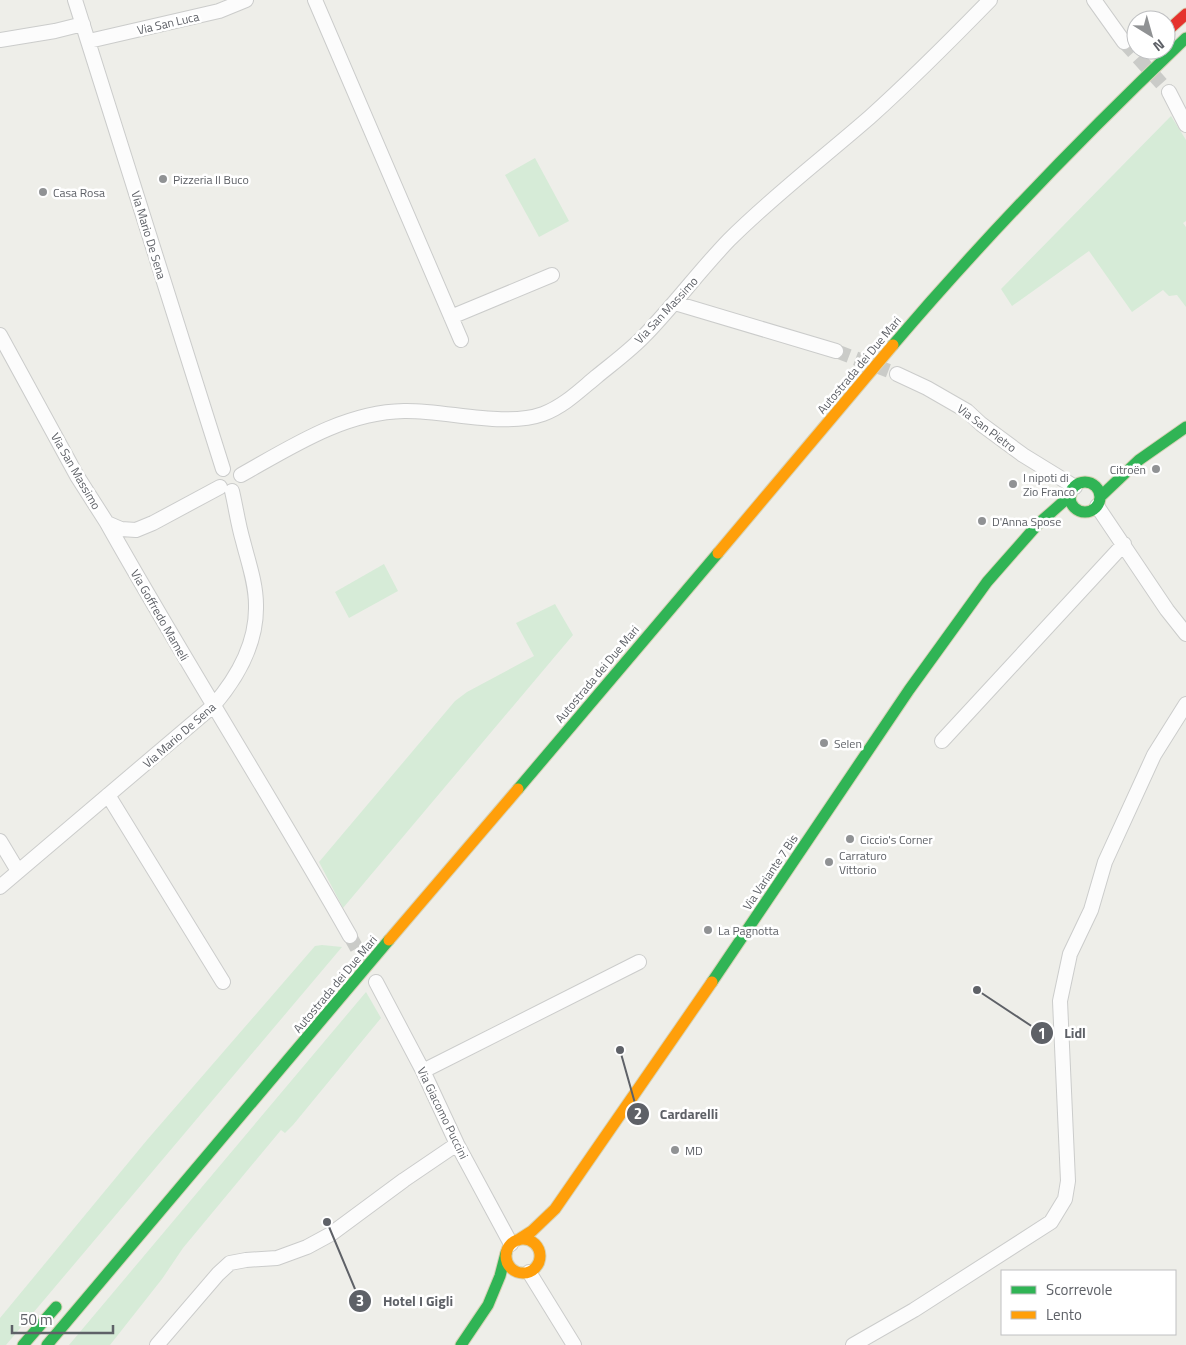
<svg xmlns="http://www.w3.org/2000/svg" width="1186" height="1345" font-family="'Titillium Web',sans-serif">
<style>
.green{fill:#d6ebd7}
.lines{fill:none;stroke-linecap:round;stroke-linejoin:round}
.street-tunnel{stroke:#cacbc8;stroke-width:14;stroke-dasharray:14 7;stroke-linecap:butt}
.street-casing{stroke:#cbcccb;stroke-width:16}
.fast-casing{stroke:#d7d2b6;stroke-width:13}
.slow-casing{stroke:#d7d2b6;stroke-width:13}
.jam-casing{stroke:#d7d2b6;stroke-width:13}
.street{stroke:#fcfcfc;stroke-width:14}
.fast{stroke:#30b455;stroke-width:11}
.slow{stroke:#ff9f0a;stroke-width:11}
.jam{stroke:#e5322d;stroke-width:11}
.poi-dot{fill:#909294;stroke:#fff;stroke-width:2}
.labels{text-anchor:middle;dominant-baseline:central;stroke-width:5;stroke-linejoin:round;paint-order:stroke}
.street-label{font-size:12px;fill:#5e6167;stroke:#fff}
.poi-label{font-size:12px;fill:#5e6167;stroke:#fff;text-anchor:start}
.leader{fill:none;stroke:#5e6167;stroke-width:2}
.callout-dot{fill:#5e6167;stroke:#fff;stroke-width:2}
.mark-label{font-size:15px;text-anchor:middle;font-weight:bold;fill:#fff}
.callout-label{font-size:14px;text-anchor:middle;font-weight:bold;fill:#5e6167;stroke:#fff;stroke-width:5;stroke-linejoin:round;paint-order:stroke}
</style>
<rect width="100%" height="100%" fill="#eeeee9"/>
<path class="green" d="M1171 116 1186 140V221L1183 223 1186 227V307L1177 295 1169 296 1163 290 1132 312 1089 251 1012 306 1001 289Z
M535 158 569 221 539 237 505 175Z
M384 564 398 591 349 618 335 592Z
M555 604 573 635 343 908 319 862 455 701 467 692 534 656 516 623Z
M322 945 342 947 6 1345H0V1318L147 1140 315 946Z
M366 992 381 1018 293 1125 285 1133 281 1130 183 1248 162 1279 110 1345H69Z"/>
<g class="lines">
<path class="street-tunnel" d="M1124 42 1169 92
M836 351 897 374
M350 936 369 970"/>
<g class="street-casing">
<path id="street" d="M75 0 223 469
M315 0 461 340
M1094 0 1124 42
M0 40 55 31 83 24
M89 41 219 11 246 0
M1169 92 1186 125
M675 303 836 351
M451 317 552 275
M0 335 77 476 107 523 121 529 136 530 153 523 220 487
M897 374 927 388 967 411 981 424 1023 455 1075 487
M241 475C291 447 344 412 404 411 446 410 504 428 543 414 564 406 579 391 596 377 613 363 631 350 646 334 675 304 700 270 729 240 773 196 823 158 870 117 911 80 951 40 990 0
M1097 506 1167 610 1186 634
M107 523C185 662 271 797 350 936
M942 741 1124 544
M108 795 223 982
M0 841 18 871
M0 887 213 706C238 677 257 644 256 605 256 583 248 561 243 541 238 524 236 508 232 491
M376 982 423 1071 457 1144 511 1244
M423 1071 639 962
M529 1272 574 1345
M157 1345 218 1274 230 1263 246 1260 277 1258 307 1247 331 1234 404 1180 457 1144
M853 1345 914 1310 1051 1222 1065 1199 1068 1181 1060 1001 1070 954 1091 910 1105 862 1154 755 1186 704"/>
</g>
<g class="fast-casing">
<path id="fast" d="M893 345C985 237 1084 135 1186 38
M1070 497a15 15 0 1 1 30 0a15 15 0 1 1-30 0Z
M1100 497 1139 460 1186 427
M518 789 718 553
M712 982 909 690 987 582 1038 524 1071 495
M23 1345 56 1307
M47 1345 389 940
M461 1345 488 1305 500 1276 506 1253"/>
</g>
<g class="slow-casing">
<path id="slow" d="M718 553 893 345
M389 940 518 789
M506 1256a17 17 0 1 1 34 0a17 17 0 1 1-34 0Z
M518 1240 532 1231 555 1209 712 982"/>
</g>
<g class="jam-casing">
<path id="jam" d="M1166 32 1186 14"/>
</g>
<use href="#street" class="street"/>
<use href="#fast" class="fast"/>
<use href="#slow" class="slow"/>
<use href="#jam" class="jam"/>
</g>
<g class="poi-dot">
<circle cx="163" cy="179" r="5"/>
<circle cx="43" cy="192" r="5"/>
<circle cx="1156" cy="469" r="5"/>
<circle cx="1013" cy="484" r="5"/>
<circle cx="982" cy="521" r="5"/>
<circle cx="824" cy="743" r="5"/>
<circle cx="850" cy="839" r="5"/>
<circle cx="829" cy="862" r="5"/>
<circle cx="708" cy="930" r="5"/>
<circle cx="675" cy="1150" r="5"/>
</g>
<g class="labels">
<g class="street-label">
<text transform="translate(168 23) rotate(-13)">Via San Luca</text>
<text transform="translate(149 235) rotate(73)">Via Mario De Sena</text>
<text transform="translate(666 310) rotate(-47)">Via San Massimo</text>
<text transform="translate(859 365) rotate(-50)">Autostrada dei Due Mari</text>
<text transform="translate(987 428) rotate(37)">Via San Pietro</text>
<text transform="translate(76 471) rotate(60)">Via San Massimo</text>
<text transform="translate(160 615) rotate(60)">Via Goffredo Mameli</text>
<text transform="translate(597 674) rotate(-50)">Autostrada dei Due Mari</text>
<text transform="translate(179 735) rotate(-41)">Via Mario De Sena</text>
<text transform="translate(770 872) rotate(-56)">Via Variante 7 Bis</text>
<text transform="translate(335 984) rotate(-50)">Autostrada dei Due Mari</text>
<text transform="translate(443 1113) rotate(64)">Via Giacomo Puccini</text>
</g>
<g class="poi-label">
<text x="173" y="179">Pizzeria Il Buco</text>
<text x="53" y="192">Casa Rosa</text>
<text x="1146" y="469" text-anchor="end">Citroën</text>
<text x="1023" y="477">I nipoti di<tspan x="1023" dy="14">Zio Franco</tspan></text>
<text x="992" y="521">D'Anna Spose</text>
<text x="834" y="743">Selen</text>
<text x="860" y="839">Ciccio's Corner</text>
<text x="839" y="855">Carraturo<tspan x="839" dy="14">Vittorio</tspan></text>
<text x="718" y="930">La Pagnotta</text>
<text x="685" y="1150">MD</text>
</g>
</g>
<path class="leader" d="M977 990L1042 1033M620 1050L638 1114M327 1222L360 1301"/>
<g class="callout-dot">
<circle cx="977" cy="990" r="5"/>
<circle cx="620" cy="1050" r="5"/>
<circle cx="327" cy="1222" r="5"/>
<circle cx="1042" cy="1033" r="12"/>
<circle cx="638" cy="1114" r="12"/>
<circle cx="360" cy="1301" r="12"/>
</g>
<g class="mark-label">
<text x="1042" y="1039">1</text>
<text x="638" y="1119">2</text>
<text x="360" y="1306">3</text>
</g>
<g class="callout-label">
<text x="1075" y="1038">Lidl</text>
<text x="689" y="1119">Cardarelli</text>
<text x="418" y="1306">Hotel I Gigli</text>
</g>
<rect x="1001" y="1270" width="175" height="65" fill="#ffffff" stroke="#bfc0c2"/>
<rect x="1011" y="1286" width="25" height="8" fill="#30b455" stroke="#bfc0c2"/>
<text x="1046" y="1295" font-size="15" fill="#5e6167">Scorrevole</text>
<rect x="1011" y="1311" width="25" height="8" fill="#ff9f0a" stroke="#bfc0c2"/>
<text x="1046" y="1320" font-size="15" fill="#5e6167">Lento</text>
<g transform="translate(1151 35) rotate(143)"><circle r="24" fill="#ffffff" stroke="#bfc0c2"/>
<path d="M0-4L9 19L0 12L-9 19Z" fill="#909294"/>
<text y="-8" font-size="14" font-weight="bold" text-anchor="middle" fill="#5e6167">N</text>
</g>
<path d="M12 1325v8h101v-8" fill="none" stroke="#5e6167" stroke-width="2.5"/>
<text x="20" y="1325" font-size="15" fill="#5e6167" stroke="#ffffff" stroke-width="4" paint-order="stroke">50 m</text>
</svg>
